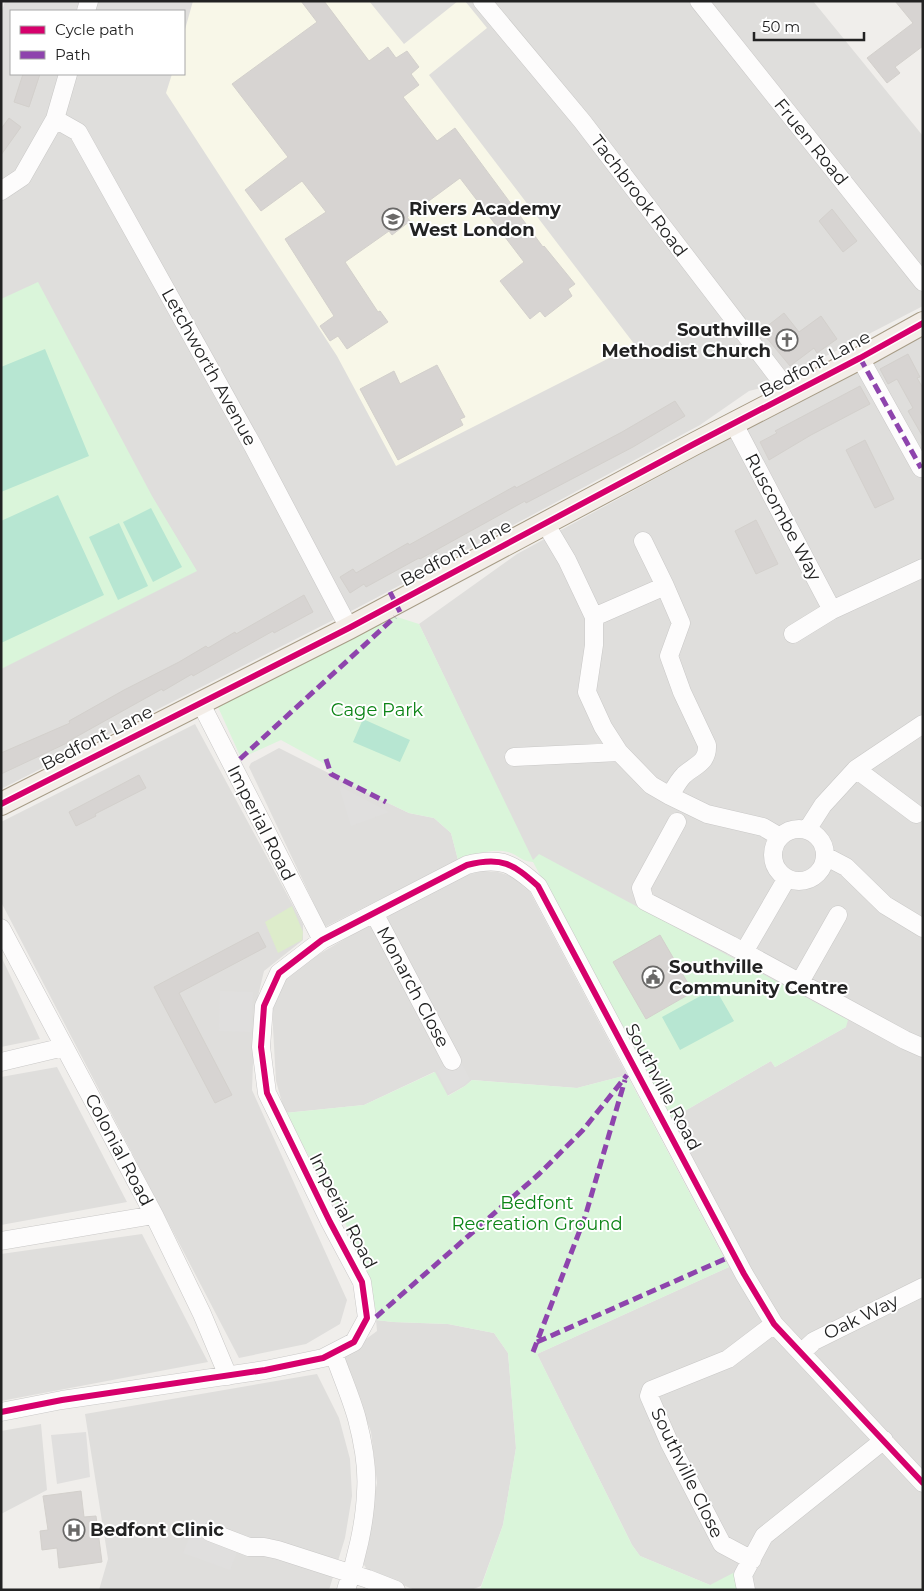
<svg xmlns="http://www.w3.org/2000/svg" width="924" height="1591" font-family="Montserrat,sans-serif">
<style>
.residential{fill:#dfdedc;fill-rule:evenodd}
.education{fill:#f8f7e8}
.grass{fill:#ddeccb}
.park{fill:#daf5da}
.pitch{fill:#b7e6d2}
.parking{fill:#e0dfde}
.building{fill:#d7d4d2;stroke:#d3d0cc}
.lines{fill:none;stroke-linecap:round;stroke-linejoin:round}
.minor-casing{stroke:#c9c8c7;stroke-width:19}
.major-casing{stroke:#a79c86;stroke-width:24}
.minor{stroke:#fdfcfc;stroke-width:18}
.major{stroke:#f3ede7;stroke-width:22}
.quiet{stroke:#8e44ad;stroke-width:5;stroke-dasharray:10 5;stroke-linecap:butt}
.cycleway-casing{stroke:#fff;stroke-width:9}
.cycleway{stroke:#d6006c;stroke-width:6}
.labels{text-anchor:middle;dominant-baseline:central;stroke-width:4;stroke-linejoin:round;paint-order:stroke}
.street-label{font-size:18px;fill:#222;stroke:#fff}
.poi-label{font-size:18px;font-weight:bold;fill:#222;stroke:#fff;text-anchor:start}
.park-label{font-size:18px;fill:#0c8416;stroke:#fff}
</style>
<rect width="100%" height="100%" fill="#f0eeeb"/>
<path class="residential" d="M5 1H813L923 136V306L797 371 782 383 749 391 700 425 547 507 357 608 1 789V14ZM11 11H184V74H11Z
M923 333V1590H739L710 1585 640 1556 632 1545 537 1354 729 1267 657 1130 671 1119 771 1061 775 1067 846 1027 533 862 419 624 517 554Z
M195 724 303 924V940L264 971 255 1009 252 1090 347 1300 340 1324 306 1344 239 1358 1 902V822Z
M279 748 386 802 409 813 434 818 451 833 458 860 325 927 249 767 251 763Z
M483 871 498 872 511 876 530 892 627 1075 577 1088 472 1080 465 1086 447 1096 434 1072 364 1105 285 1113 276 1081 273 1028V1009L279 990 289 972 365 927 372 925 387 918 391 913 467 875Z
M1 956 40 1039 1 1047Z
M57 1067 127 1202 1 1225V1077Z
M142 1234 208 1362 1 1401V1254Z
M376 1320 393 1322 448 1324 494 1333 508 1353 516 1448 503 1525 481 1586 471 1590H415L368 1571 361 1560 377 1483 371 1432 357 1394 343 1363 346 1354 377 1331Z
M317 1374 339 1418 350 1459 352 1496 345 1538 329 1590H99L108 1559 85 1414Z
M41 1424 47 1490 1 1514V1431Z"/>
<path class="education" d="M193 1H369L404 44 458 1H465L487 28 429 75 635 345 396 466 337 356 166 93 172 74H184V33Z"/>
<path class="grass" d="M292 906 303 932 302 940 278 953 265 922Z"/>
<path class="park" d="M38 282 152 496 197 571 1 669V299Z
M394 616 419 624 533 860 539 854 848 1020 846 1027 775 1067 771 1061 671 1119 533 862C520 861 519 855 508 852 491 848 475 855 458 860L451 833 434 818 409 813 386 802 331 774 323 763 281 740 241 758 218 707Z
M435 1072 448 1096 465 1086 472 1080 577 1088 627 1075 729 1267 537 1354 632 1545 640 1556 710 1585 735 1572 739 1590H480L503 1525 516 1448 508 1353 494 1333 448 1324 393 1322 376 1320 377 1313 344 1219 285 1113 364 1105Z"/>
<path class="pitch" d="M45 349 89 456 1 492V367Z
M58 495 104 595 1 643V521Z
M151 508 182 567 153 582 123 522Z
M119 523 148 586 118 600 89 537Z
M363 719 410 740 400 762 353 742Z
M715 988 734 1021 680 1050 662 1017Z"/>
<path class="parking" d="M339 786 389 812 351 826Z
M220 991 253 992 251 1032 219 1031Z
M458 1057 470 1079 464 1085 449 1093 437 1071Z
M86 1432 90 1477 57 1484 51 1435Z
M197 1519 243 1537 230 1570 183 1553Z"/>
<path class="building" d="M301 1H324L369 61 388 47 396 58 407 51 419 67 411 74 419 85 403 97 437 141 455 128 543 247 544 246 575 284 568 289 572 296 545 317 540 311 530 319 500 281 524 262 460 178 407 217 410 221 392 235 389 231 345 262 378 312 380 311 388 322 347 349 338 336 330 341 320 326 334 316 285 239 326 212 302 181 261 211 245 190 288 157 232 84 317 22Z
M895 1H923V46L895 67 900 73 887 83 867 58 913 23Z
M23 74H40L29 107 14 102Z
M9 118 21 127 1 155V129Z
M832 209 857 241 843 252 819 221Z
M784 313 799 332 821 316 837 339 817 353 814 348 790 366 761 331Z
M908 354 920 377 917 378 923 388V437L908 411 913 408 897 379 888 384 880 369Z
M437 365 465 417 460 419 463 425 398 460 360 389 394 371 400 384Z
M860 386 870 404 811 435 769 460 760 442 777 433 775 431Z
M675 401 685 416 633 447 526 503 525 501 420 559 419 558 366 587 364 584 350 593 340 577 353 569 356 573 408 543 409 545 515 486 516 488 622 432Z
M865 440 894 499 875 508 846 450Z
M756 520 778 564 756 574 735 531Z
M304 595 313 612 274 633 273 631 193 676 192 674 163 691 162 689 67 742V743L1 774V753L70 723 69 721 124 690 179 662 206 646 208 648 235 632 236 634Z
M139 775 146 788 95 814 96 816 76 826 69 812Z
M258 932 266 947 179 993 232 1095 215 1103 154 987Z
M660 935 693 992 646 1019 613 962Z
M81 1491 84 1517 96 1516 102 1562 59 1568 57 1548 42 1550 40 1531 48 1530 43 1496Z"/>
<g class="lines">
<g class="minor-casing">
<path id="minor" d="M482 1 582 121 791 394
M699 1 923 282
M86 11 89 1
M55 119 78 132 253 446 349 628
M1 191 22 177 55 119 68 74
M860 358 921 468
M734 424 832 610 793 634
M545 523 567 560 594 617V645L587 692 603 727 619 752 651 785 670 796 707 814 763 827 780 837
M643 541 665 586 681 623 669 656 682 692 707 745C708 763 695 765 684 775 678 781 674 789 670 796
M832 610 923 568
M594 617 665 586
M200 702 322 940
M514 757 619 752
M856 769 916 814
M677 822 641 888 645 901 731 945 905 1040 923 1048
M773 855a26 26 0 1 1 52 0a26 26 0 1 1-52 0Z
M807 830 823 805 856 769 923 724
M825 856 846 867 885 905 923 928
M374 913 452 1061
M1 928 154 1215 202 1314 228 1376
M744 952 787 878
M800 982 838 915
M1 1062 64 1047
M1 1241 154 1215
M802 1352 814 1341 923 1287
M334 1354C341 1375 351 1397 357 1419 363 1442 368 1468 366 1492 365 1523 356 1561 346 1590
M1 1412 62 1400 265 1370 323 1358 354 1342 367 1318 362 1282 330 1222 267 1093 261 1047 264 1006 279 973 322 940 467 865C502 856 513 864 538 886L744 1274 774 1324 923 1483
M210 1532 249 1547H264L278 1550 368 1579 396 1590
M752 1560 722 1544 669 1442 649 1396 651 1390 728 1359 774 1324
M746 1590 743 1575 764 1536 884 1440"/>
</g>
<g class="major-casing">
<path id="major" d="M1 804 349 628 694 444 860 358 923 323"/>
</g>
<use href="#minor" class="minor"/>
<use href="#major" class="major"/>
<path class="quiet" d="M860 358 921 468
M390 592 400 612
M240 759 395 617
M326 759 331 774 386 802
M376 1317 539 1174 583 1130 627 1075
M537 1342 725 1259
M533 1352 585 1217 625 1080"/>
<g class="cycleway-casing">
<path id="cycleway" d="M1 804 349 628 694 444 860 358 923 323
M1 1412 62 1400 265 1370 323 1358 354 1342 367 1318 362 1282 330 1222 267 1093 261 1047 264 1006 279 973 322 940 467 865C502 856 513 864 538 886L744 1274 774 1324 923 1483"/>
</g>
<use href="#cycleway" class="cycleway"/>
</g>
<defs>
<g id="school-ring" transform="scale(1.125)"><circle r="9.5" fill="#fff" stroke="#6a6968" stroke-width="1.5"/><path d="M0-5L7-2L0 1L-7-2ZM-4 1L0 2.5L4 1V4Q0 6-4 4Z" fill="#6a6968"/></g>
<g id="church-ring" transform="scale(1.125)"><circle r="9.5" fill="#fff" stroke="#6a6968" stroke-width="1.5"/><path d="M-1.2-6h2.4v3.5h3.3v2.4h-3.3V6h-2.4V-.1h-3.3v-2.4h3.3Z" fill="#6a6968"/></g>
<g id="civic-ring" transform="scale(1.125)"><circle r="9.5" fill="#fff" stroke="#6a6968" stroke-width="1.5"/><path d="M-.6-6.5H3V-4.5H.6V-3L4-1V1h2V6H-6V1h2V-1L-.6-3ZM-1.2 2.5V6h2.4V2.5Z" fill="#6a6968"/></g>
<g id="hospital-ring" transform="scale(1.125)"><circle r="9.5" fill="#fff" stroke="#6a6968" stroke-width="1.5"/><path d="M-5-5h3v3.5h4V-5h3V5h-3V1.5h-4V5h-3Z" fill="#6a6968"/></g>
</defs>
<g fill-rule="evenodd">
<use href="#school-ring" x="393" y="219"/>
<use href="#church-ring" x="787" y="340"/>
<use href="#civic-ring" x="653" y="977"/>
<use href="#hospital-ring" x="74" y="1530"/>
</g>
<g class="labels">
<g class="street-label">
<text transform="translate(811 142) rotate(51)">Fruen Road</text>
<text transform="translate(639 196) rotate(53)">Tachbrook Road</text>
<text transform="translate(815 364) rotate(-28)">Bedfont Lane</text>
<text transform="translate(209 367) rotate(61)">Letchworth Avenue</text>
<text transform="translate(783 517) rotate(62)">Ruscombe Way</text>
<text transform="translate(456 553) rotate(-28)">Bedfont Lane</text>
<text transform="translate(97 738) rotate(-27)">Bedfont Lane</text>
<text transform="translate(261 823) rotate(63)">Imperial Road</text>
<text transform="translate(413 987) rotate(62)">Monarch Close</text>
<text transform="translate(663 1087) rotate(62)">Southville Road</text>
<text transform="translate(119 1150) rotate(62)">Colonial Road</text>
<text transform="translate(343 1211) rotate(63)">Imperial Road</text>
<text transform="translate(861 1317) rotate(-26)">Oak Way</text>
<text transform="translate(687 1473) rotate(64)">Southville Close</text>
</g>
<g class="poi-label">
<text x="409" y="209">Rivers Academy<tspan x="409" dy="21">West London</tspan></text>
<text x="771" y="330" text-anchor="end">Southville<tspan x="771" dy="21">Methodist Church</tspan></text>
<text x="669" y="967">Southville<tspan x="669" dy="21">Community Centre</tspan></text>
<text x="90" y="1530">Bedfont Clinic</text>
</g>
<g class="park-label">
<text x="377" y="710">Cage Park</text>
<text x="537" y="1203">Bedfont<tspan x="537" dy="21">Recreation Ground</tspan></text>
</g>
</g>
<rect width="924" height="1591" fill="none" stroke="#222222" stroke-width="5"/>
<rect x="10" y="10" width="175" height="65" fill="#ffffff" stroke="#a7a7a7"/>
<rect x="20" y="26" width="25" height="8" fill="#d6006c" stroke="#a7a7a7"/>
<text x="55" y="35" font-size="15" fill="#222222">Cycle path</text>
<rect x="20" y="51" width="25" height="8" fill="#8e44ad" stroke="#a7a7a7"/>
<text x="55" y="60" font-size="15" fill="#222222">Path</text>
<path d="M754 32v8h110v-8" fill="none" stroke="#222222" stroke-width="2.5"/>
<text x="762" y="32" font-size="15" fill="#222222" stroke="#ffffff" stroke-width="4" paint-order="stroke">50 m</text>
</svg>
